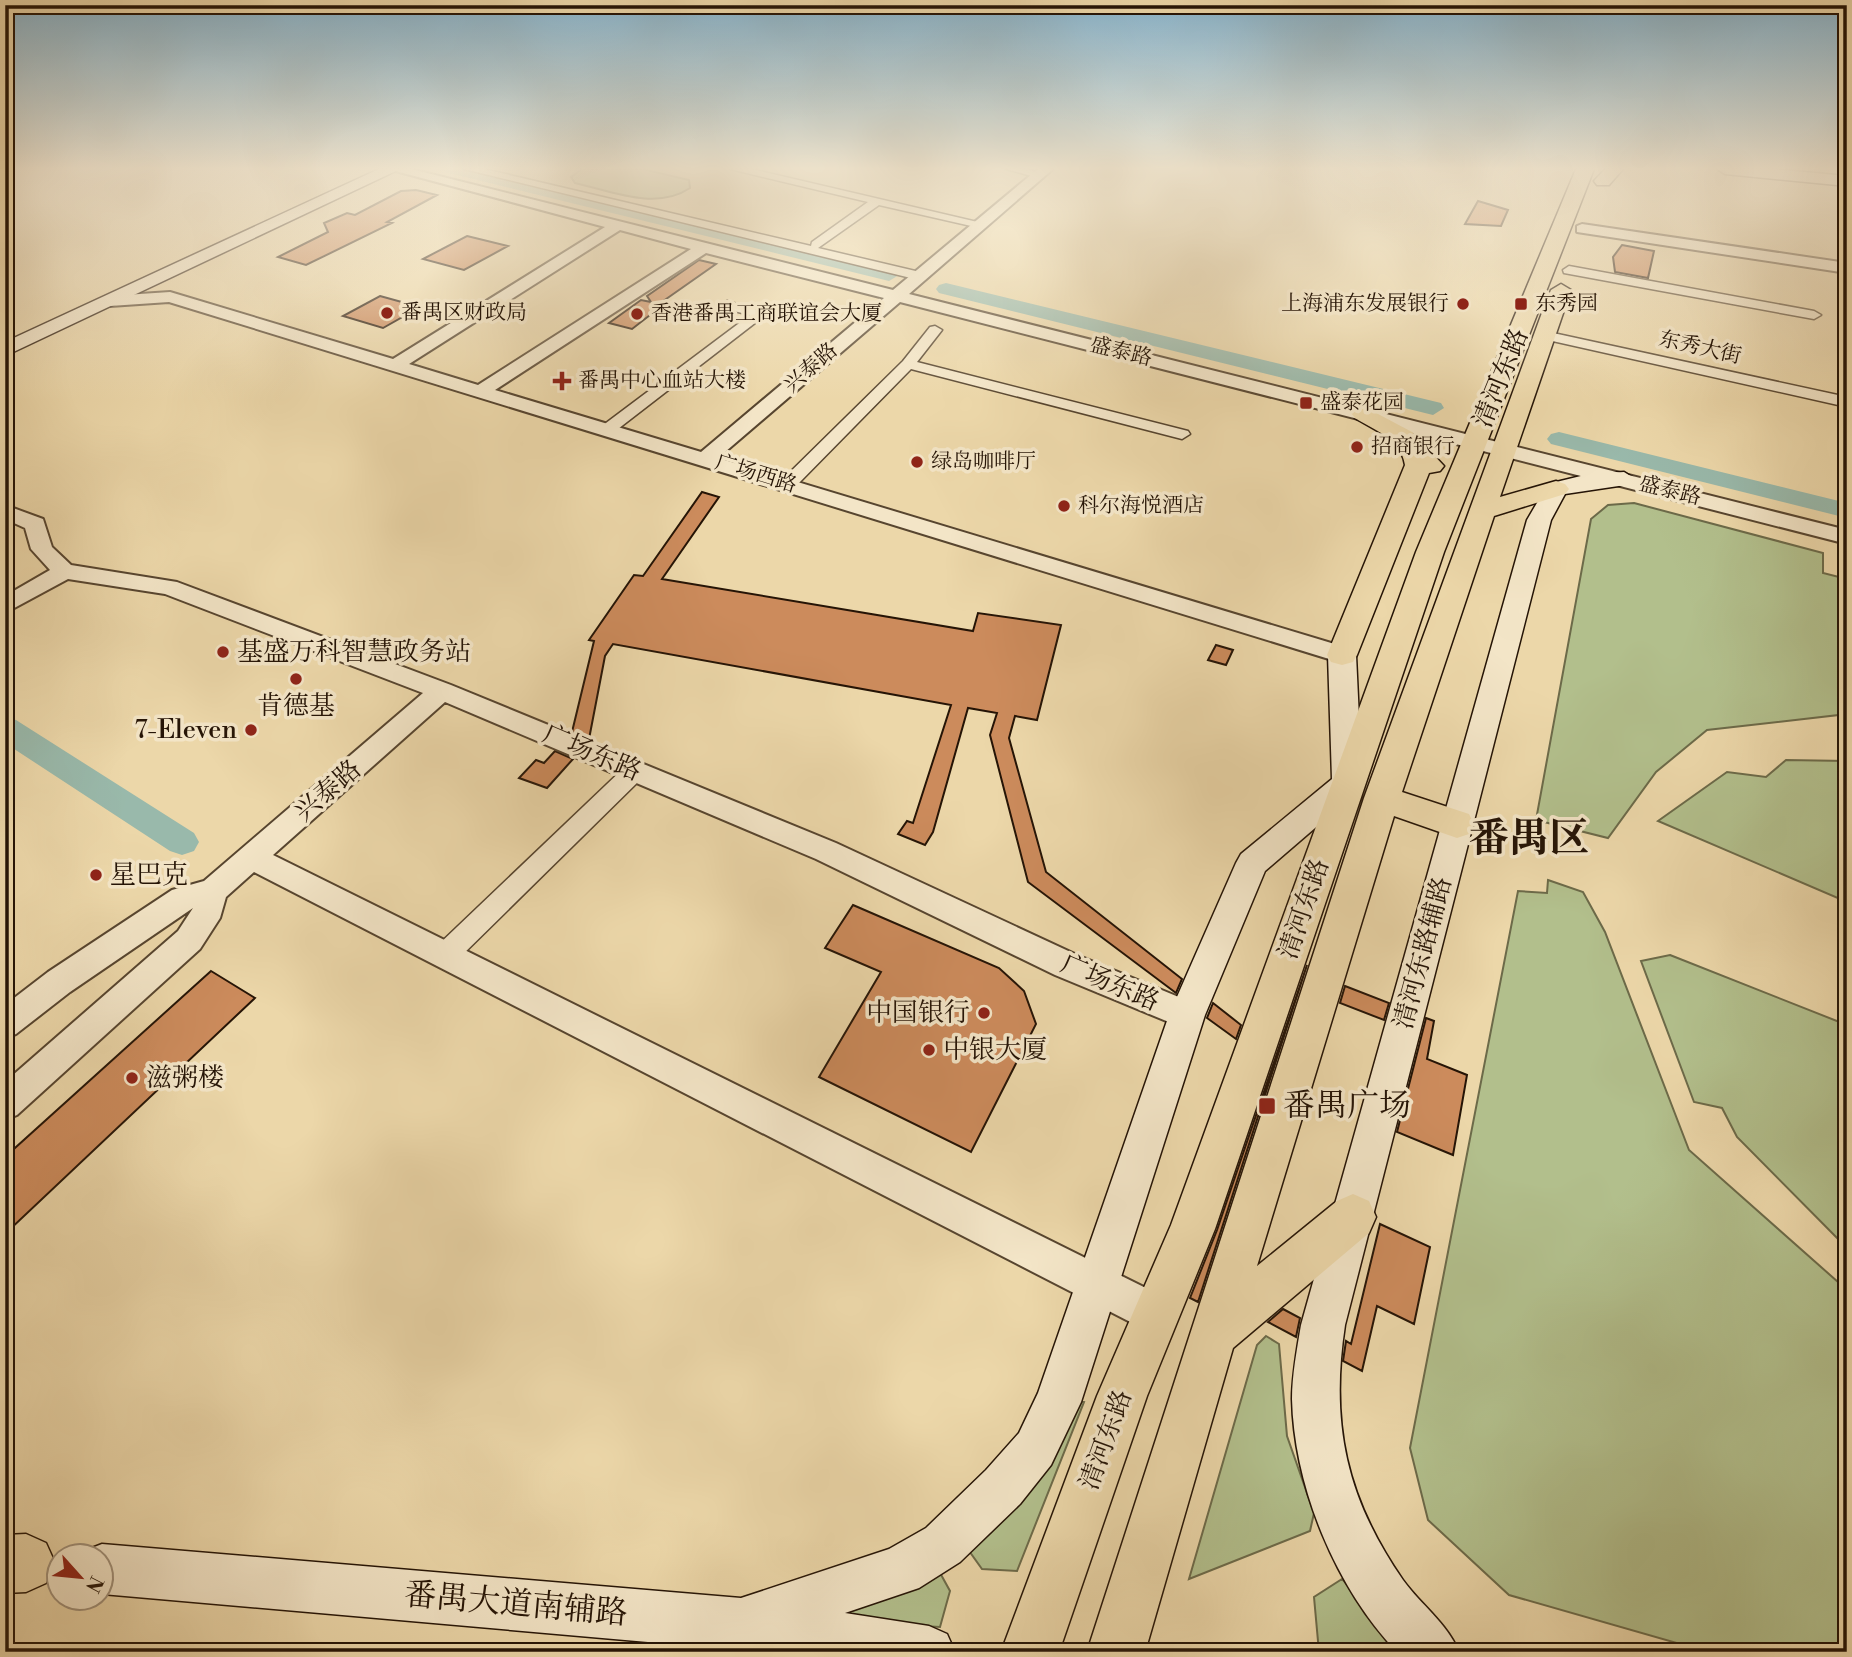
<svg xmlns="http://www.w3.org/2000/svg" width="1852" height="1657" font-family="'Libre Bodoni','Noto Serif SC',serif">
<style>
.green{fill:#b2bf8c;stroke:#6c6a49;stroke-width:2}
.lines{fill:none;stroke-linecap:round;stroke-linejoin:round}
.river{fill:#99b9ab;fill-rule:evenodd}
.building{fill:#cc8b5c;stroke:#251406;stroke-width:2}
.minor-casing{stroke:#57452f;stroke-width:3}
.tertiary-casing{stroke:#57452f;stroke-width:4}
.secondary-casing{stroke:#251406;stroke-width:3}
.primary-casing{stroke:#251406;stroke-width:3}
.trunk-casing{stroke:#251406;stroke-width:3}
.minor{fill:#f3e5c7;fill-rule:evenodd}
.tertiary{fill:#f3e5c7;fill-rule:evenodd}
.secondary{fill:#f3e5c7;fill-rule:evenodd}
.primary{fill:#ecd7a9;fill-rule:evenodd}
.trunk{fill:#ecd7a9;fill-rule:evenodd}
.poi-dot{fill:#8f2418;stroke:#f3e5c7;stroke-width:2.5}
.labels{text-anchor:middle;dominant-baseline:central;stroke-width:7;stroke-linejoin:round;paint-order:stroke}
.far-poi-label{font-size:21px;fill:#251406;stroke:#f3e5c7;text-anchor:start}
.far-street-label{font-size:21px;fill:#251406;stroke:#f3e5c7}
.street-label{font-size:26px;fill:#251406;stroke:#f3e5c7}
.poi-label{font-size:26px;fill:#251406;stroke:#f3e5c7;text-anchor:start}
.near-poi-label{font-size:32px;fill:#251406;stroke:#f3e5c7;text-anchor:start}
.near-street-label{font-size:32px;fill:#251406;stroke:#f3e5c7}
.town-label{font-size:40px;font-weight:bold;fill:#251406;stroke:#f3e5c7}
</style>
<rect width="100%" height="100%" fill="#ecd7a9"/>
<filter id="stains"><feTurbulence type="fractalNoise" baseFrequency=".00286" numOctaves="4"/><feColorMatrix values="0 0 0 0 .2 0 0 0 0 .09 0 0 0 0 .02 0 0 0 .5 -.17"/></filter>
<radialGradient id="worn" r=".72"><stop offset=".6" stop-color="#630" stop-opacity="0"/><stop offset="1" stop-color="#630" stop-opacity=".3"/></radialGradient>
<path class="green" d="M582 169H642L689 180 690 188C656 211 611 191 575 183L571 177Z
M1634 503 1823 553V573L1847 579V714L1707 730 1656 772 1608 838 1536 820 1591 519 1608 505Z
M1786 760 1847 761V902L1658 821 1727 772 1766 777Z
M1548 880 1583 892 1605 932 1689 1150 1847 1290V1652H1708L1509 1595 1428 1520 1410 1448 1518 891 1547 893Z
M1670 955 1847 1025V1248L1737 1137 1722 1108 1694 1102 1641 961Z
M1266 1336 1279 1344 1287 1436 1314 1513 1310 1531 1189 1579 1257 1345Z
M1070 1400 1084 1402 1017 1571 982 1569 967 1548Z
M934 1562 950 1591 940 1627 832 1621Z
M1342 1579 1411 1652H1319L1314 1597Z"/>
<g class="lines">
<path class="river" d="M443 169H471L889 269 899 275 889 281 445 172Z
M946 283 1441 403 1444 408 1433 415 939 293 936 289 939 285Z
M1559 432 1847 503V518L1551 444 1547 439 1551 434Z
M5 717 16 720 194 833 199 842 194 851 182 855 170 851 5 743Z"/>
</g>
<path class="building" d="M416 190 437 195 387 222 392 223 306 265 278 257 328 232 324 223 347 213 355 215 401 191Z
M1478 201 1508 210 1501 226 1465 224Z
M467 236 508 246 464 270 423 259Z
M1622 245 1654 251 1648 278 1615 272 1613 257Z
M699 260 716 264 659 304 663 305 632 329 609 323 641 300 651 302 647 296Z
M380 296 420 307 383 328 343 316Z
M702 492 719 497 662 579 973 631 978 613 1061 625 1037 720 1015 716 1009 738 1046 872 1182 979 1176 993 1028 882 990 735 997 713 968 708 933 832 925 845 898 834 907 821 913 823 951 705 613 644 605 656 589 739 572 732 594 641 589 640 634 575 643 576Z
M1216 645 1233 650 1226 665 1208 660Z
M555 751 573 759 547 788 519 778 536 760 544 763Z
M853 905 999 968 1024 991 1036 1024 971 1152 819 1077 881 972 825 948Z
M1307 965 1198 1302 1190 1298 1217 1230Z
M211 971 255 998 5 1234V1157Z
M1345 986 1389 1003 1384 1020 1340 1003Z
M1213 1003 1241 1025 1236 1039 1207 1018Z
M1426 1018 1434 1021 1427 1059 1467 1075 1453 1155 1397 1132Z
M1380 1224 1430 1247 1414 1324 1377 1306 1362 1371 1343 1361 1346 1341 1351 1344Z
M1283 1309 1300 1318 1296 1337 1268 1322Z"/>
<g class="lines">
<g class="minor-casing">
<path id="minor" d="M464 169H484L811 246 812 242 868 202 730 169H751L986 224 980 228 879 205 818 248 924 273V279L919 280Z
M1006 169H1027L1045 175 1039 178Z
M1569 266 1814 311 1821 315 1814 319 1564 273 1563 270Z
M727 301 768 313 614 432H602V426L750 315 722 308 720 305Z
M935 326 942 330 917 362 1188 431 1190 434 1182 439 911 369 794 488H782V480L903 361 930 327Z
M1544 331 1847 397V407L1539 338 1537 335Z
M635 763 643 765 646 771 643 777 454 963 445 966 436 963 433 955 436 947 627 765Z"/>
</g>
<g class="tertiary-casing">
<path id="tertiary" d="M388 169H411L893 290 1038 169H1053L909 294 1847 530V544L900 302 718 458 1351 649 1354 655 1351 661 1342 663 169 302 110 306 102 301 110 296 170 292 393 359 605 227ZM620 230 691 249 478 385 409 364ZM706 253 884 298 701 452 495 390Z
M1582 224 1847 263V273L1577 232V226Z
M5 505 43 519 52 547 71 565 177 582 451 685 836 843 1077 955 1198 1005 1203 1015 1198 1025 1187 1029 1176 1025 1055 975 816 859 445 702 273 855 1170 1300 1175 1314 1170 1328 1156 1333 1142 1328 254 872 226 897 220 918 200 949 17 1115 5 1120V1082L178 931 193 908 70 992 16 1034 5 1039V1005L48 972 172 890 204 881 423 693 165 594 68 579 5 613V596L50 570 31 549 25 528 5 519Z"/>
</g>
<g class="secondary-casing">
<path id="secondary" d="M379 169H400L5 356V342Z
M1717 169H1773L1847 176V186L1725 174Z
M1624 472 1635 479 1632 484 1565 494 1551 520 1345 1325C1330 1423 1346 1498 1403 1580 1421 1605 1447 1623 1459 1652H1397C1336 1588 1294 1487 1292 1399 1292 1375 1297 1349 1301 1325L1527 520 1548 484 1589 474Z
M1342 646 1352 648 1356 655 1362 783 1358 791 1265 871 1205 1015 1081 1402 1051 1465 1020 1504 960 1562 919 1588 845 1613 929 1626 947 1634 955 1652H762L102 1594V1556H83L84 1551 102 1544 741 1598 889 1549 926 1528 986 1470 1019 1433 1038 1393 1169 1015 1236 863 1241 854 1332 779 1328 655 1332 648Z"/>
</g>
<g class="primary-casing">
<path id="primary" d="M1576 169H1594L1444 552 1215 1229 1147 1396 1059 1652H1001L1097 1396 1171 1225 1416 552Z
M1605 169H1623L1609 185H1597L1594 181Z
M1561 284 1571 290 1500 497 1556 481 1565 484 1569 489 1565 494 1494 516 1402 792 1469 814 1474 824 1469 834 1457 838 1394 816 1257 1266 1337 1201 1353 1194 1369 1201 1376 1217 1369 1233 1233 1348 1145 1652H1087L1364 798 1543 310 1551 290Z
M1363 406 1412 432 1444 466 1440 471 1429 473 1357 655 1353 662 1342 665 1331 662 1327 655 1405 465C1401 439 1376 431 1355 418L1351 413 1355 408Z"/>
</g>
<g class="trunk-casing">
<path id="trunk" d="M26 1534 46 1543 55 1563 46 1583 26 1592 5 1593V1535Z"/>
</g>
<use href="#minor" class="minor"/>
<use href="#tertiary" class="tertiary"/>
<use href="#secondary" class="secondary"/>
<use href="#primary" class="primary"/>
<use href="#trunk" class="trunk"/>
</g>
<linearGradient id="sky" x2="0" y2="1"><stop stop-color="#88b6d0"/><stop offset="0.42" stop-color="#f6edd8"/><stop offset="1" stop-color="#f6edd8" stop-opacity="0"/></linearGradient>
<rect width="1852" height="401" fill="url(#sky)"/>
<g class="poi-dot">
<circle cx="1463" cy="304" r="7"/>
<rect x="1514" y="297" width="14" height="14" rx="3.5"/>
<circle cx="387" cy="313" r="7"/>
<circle cx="637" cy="314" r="7"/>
<path d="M558.5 370.5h7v7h7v7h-7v7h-7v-7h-7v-7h7z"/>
<rect x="1299" y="396" width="14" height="14" rx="3.5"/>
<circle cx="1357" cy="447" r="7"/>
<circle cx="917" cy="462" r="7"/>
<circle cx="1064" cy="506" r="7"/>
<circle cx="223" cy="652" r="7"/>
<circle cx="296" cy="679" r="7"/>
<circle cx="251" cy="730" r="7"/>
<circle cx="96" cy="875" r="7"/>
<circle cx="984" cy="1013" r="7"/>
<circle cx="929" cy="1050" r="7"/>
<circle cx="132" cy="1078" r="7"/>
<rect x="1258" y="1097" width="18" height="18" rx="3.5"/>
</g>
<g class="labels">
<g class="far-poi-label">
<text x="1449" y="304" text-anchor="end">上海浦东发展银行</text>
<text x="1535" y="304">东秀园</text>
<text x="401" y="313">番禺区财政局</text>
<text x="651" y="314">香港番禺工商联谊会大厦</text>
<text x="578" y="381">番禺中心血站大楼</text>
<text x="1320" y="403">盛泰花园</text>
<text x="1371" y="447">招商银行</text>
<text x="931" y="462">绿岛咖啡厅</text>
<text x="1078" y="506">科尔海悦酒店</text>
</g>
<g class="far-street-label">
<text transform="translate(1700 348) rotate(13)">东秀大街</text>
<text transform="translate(1121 352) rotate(14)">盛泰路</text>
<text transform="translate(811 368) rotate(-41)">兴泰路</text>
<text transform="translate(756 474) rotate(17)">广场西路</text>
<text transform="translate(1670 491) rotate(14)">盛泰路</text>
</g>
<g class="street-label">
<text transform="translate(1501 378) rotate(-68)">清河东路</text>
<text transform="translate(592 753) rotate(23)">广场东路</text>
<text transform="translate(328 791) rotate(-41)">兴泰路</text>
<text transform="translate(1304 909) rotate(-71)">清河东路</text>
<text transform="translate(1423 953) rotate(-75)">清河东路辅路</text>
<text transform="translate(1110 983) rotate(23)">广场东路</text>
<text transform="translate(1106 1440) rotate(-70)">清河东路</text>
</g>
<g class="poi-label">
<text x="237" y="652">基盛万科智慧政务站</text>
<text x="296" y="706" text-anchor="middle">肯德基</text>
<text x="237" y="730" text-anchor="end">7-Eleven</text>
<text x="110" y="875">星巴克</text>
<text x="970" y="1013" text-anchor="end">中国银行</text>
<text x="943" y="1050">中银大厦</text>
<text x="146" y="1078">滋粥楼</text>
</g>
<g class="near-poi-label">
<text x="1283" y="1106">番禺广场</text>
</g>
<g class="near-street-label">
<text transform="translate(516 1604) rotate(5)">番禺大道南辅路</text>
</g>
<g class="town-label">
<text x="1529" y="839">番禺区</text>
</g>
</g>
<rect width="1852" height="1657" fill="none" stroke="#ecd7a9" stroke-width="28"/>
<rect x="7" y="7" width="1838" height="1643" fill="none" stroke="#251406" stroke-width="3.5"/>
<rect x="14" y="14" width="1824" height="1629" fill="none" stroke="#251406" stroke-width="2"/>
<g transform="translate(80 1577) rotate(117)"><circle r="33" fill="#f3e5c7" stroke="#a1917a" stroke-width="2"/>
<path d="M0-5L12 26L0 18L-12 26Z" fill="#8f2418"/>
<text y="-10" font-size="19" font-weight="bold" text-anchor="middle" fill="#251406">N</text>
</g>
<rect width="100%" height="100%" filter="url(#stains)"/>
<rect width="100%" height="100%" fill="url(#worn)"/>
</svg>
